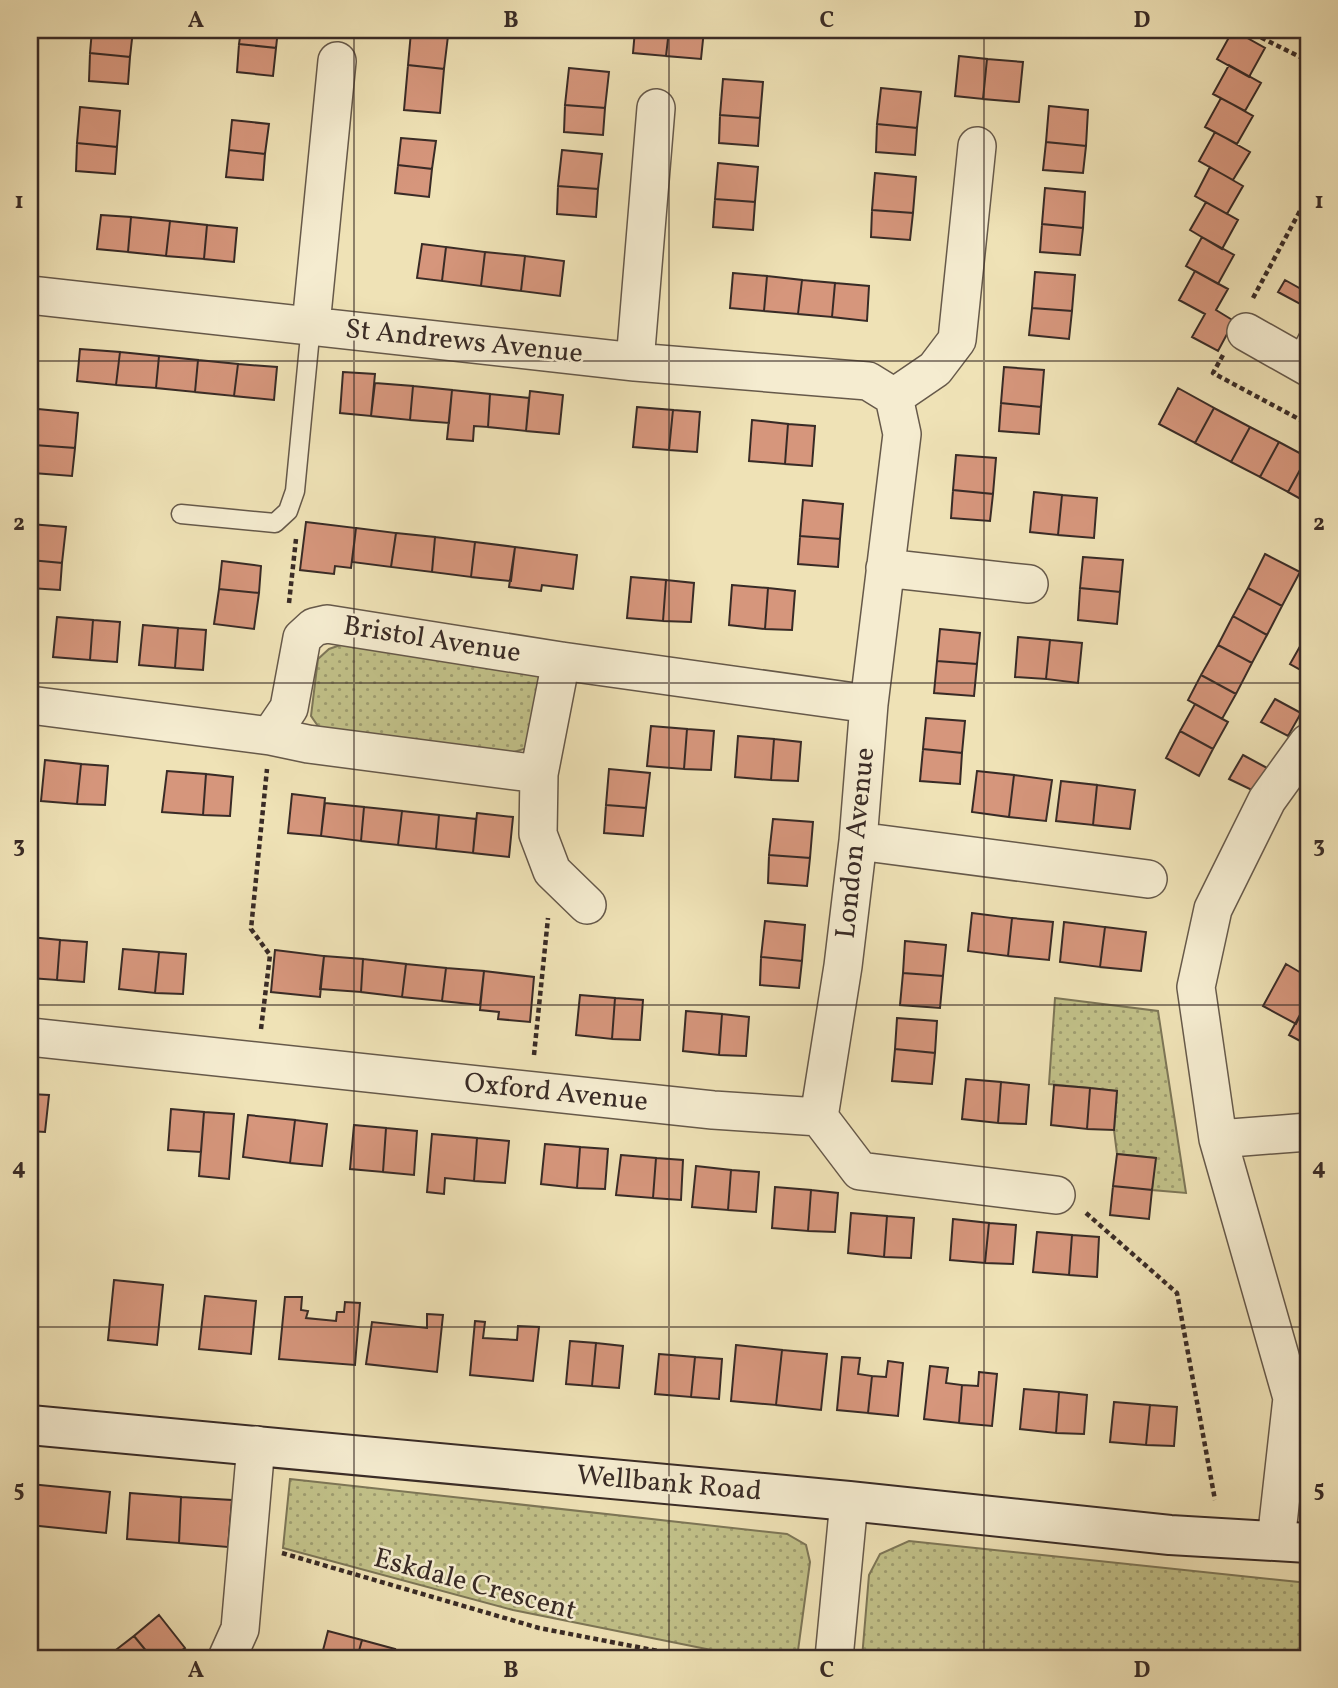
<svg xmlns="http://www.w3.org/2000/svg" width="1338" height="1688" font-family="Vollkorn,serif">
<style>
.green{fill:url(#green-dots);stroke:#7d7657;stroke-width:2}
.building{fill:#d6967c;stroke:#392b26;stroke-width:2}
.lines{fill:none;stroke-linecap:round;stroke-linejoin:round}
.lane-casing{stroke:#66594a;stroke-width:21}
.street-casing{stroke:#66594a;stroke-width:40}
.secondary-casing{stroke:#392b26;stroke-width:42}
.path{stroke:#392b26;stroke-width:4.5;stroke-dasharray:5 3.5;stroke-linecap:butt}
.lane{stroke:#f5ecd0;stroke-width:18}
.street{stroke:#f5ecd0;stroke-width:37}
.secondary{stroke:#f5ecd0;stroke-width:38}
.grid{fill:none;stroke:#392b26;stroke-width:2;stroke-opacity:0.55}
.labels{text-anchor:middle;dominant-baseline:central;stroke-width:5;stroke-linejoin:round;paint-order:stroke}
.street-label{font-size:28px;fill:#392b26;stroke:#f5ecd0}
.neatline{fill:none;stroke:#392b26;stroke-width:2.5}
.grid-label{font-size:23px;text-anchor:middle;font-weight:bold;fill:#392b26}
</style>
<defs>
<pattern id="green-dots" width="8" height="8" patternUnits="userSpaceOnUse" patternTransform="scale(1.75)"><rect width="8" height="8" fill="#c1c088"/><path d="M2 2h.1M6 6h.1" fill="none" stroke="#9e9c6f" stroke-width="1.8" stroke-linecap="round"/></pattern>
</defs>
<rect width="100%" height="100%" fill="#efe2b6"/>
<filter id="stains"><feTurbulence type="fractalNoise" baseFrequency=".00286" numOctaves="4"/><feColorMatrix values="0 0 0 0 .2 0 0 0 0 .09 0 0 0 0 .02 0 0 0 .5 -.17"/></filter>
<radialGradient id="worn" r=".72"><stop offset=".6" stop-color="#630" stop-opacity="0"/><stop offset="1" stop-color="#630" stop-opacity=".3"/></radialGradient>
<path class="green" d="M352 641 541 674 527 748 507 754 325 732 318 726 311 716 318 659 329 649Z
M1055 998 1158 1011 1186 1193 1152 1190 1155 1158 1117 1154 1114 1130 1117 1091 1049 1084Z
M290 1479 787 1534 806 1545 810 1562 797 1658H751L513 1610 283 1548Z
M909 1541 1308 1583V1658H862L869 1575 880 1554Z"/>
<path class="building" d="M92 30H133L130 57 90 53Z
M241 30H278L276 48 239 44Z
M635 30H669L666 56 633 53Z
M669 30H704L701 59 666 56Z
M1233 30 1265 48 1249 77 1217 59Z
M411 32 448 36 444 69 408 65Z
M239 44 276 48 273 76 237 72Z
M90 53 130 57 128 84 89 81Z
M959 56 987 59 983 99 955 96Z
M987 59 1023 62 1019 102 983 99Z
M408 65 444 69 440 113 404 110Z
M1229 65 1261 83 1245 111 1213 94Z
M569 68 609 72 605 108 565 105Z
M723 79 763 82 760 118 720 115Z
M881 88 921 92 917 128 877 124Z
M1221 98 1253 116 1237 144 1205 127Z
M565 105 605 108 603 135 564 132Z
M1049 106 1088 110 1086 146 1046 142Z
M80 107 120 111 117 147 77 143Z
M720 115 760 118 758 146 719 143Z
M232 120 269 124 265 154 229 150Z
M877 124 917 128 915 155 876 152Z
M1215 132 1250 152 1233 180 1199 161Z
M401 138 436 141 432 169 398 165Z
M1046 142 1086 146 1083 173 1043 170Z
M77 143 117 147 115 174 76 171Z
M229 150 265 154 263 180 226 177Z
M562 150 602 154 598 189 558 186Z
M718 163 758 167 755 202 715 199Z
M398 165 432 169 429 197 395 193Z
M1210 167 1243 186 1227 214 1195 196Z
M875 173 916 177 913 213 872 210Z
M558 186 598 189 596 217 557 214Z
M1045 188 1085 192 1083 228 1042 224Z
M715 199 755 202 753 230 713 227Z
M1206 202 1238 220 1222 249 1190 230Z
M872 210 913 213 910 240 871 237Z
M101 215 131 217 128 252 97 249Z
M131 217 170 221 166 256 128 252Z
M170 221 207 225 204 259 166 256Z
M1042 224 1083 228 1080 255 1040 252Z
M207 225 237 228 234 262 204 259Z
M1202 237 1234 255 1218 284 1186 266Z
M422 244 446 247 442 281 417 278Z
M446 247 485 252 481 286 442 281Z
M485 252 525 256 521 291 481 286Z
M525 256 564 261 560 296 521 291Z
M1195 271 1228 289 1216 310 1234 321 1218 351 1192 337 1205 314 1179 300Z
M1035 272 1075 275 1072 311 1032 308Z
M733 273 767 276 764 311 730 308Z
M767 276 802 280 798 314 764 311Z
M802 280 835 283 832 317 798 314Z
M1285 280 1308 293 1302 305 1278 292Z
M835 283 869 286 867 321 832 317Z
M1032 308 1072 311 1069 339 1029 335Z
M80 349 120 352 116 385 77 381Z
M120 352 159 356 156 388 116 385Z
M159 356 198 360 195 392 156 388Z
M198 360 238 364 234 396 195 392Z
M238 364 277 367 274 400 234 396Z
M1004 367 1044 370 1041 407 1001 403Z
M343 372 375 374 371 416 340 413Z
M375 383 413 386 410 420 371 416Z
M413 386 452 390 449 423 410 420Z
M1178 388 1214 408 1195 443 1159 424Z
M452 390 490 394 488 427 474 426 473 441 447 439Z
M530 391 563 395 559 434 526 431Z
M490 394 529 398 526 431 488 427Z
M1001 403 1041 407 1039 434 999 431Z
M637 407 673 410 669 450 633 447Z
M1214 408 1250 427 1231 462 1195 443Z
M38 409 78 413 75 448 34 445Z
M673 410 700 412 697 452 669 450Z
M752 420 788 424 785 464 749 461Z
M788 424 815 426 812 466 785 464Z
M1250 427 1279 442 1260 477 1231 462Z
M1279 442 1307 457 1288 492 1260 477Z
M34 445 75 448 72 476 33 473Z
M956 455 996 458 993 494 953 490Z
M1307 457 1308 458V503L1288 492Z
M953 490 993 494 990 521 951 518Z
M1034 492 1062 495 1058 535 1030 532Z
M1062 495 1097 498 1094 538 1058 535Z
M803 500 843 504 840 539 800 536Z
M306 522 356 528 351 568 335 566 334 574 300 570Z
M30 524 66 527 62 563 30 560Z
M356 528 396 533 391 567 352 562Z
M396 533 435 537 432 572 391 567Z
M800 536 840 539 838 567 798 564Z
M435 537 475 542 471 577 432 572Z
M475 542 515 547 511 581 471 577Z
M515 547 577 555 573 589 542 585 541 591 509 587Z
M1265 554 1300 572 1282 606 1248 588Z
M1083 557 1123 560 1120 592 1080 588Z
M30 560 62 563 60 590 30 588Z
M222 561 261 566 259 593 219 589Z
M631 577 666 580 663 621 627 618Z
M666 580 694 583 691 622 663 621Z
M732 585 768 588 765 629 729 625Z
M768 588 795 591 792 630 765 629Z
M1080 588 1120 592 1117 624 1078 620Z
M1248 588 1282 606 1267 635 1233 616Z
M219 589 259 593 254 629 214 624Z
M1233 616 1267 635 1252 663 1218 645Z
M57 617 93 620 90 660 53 657Z
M93 620 120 622 117 662 90 660Z
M143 625 178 628 175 668 139 665Z
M178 628 206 630 203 670 175 668Z
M940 629 980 633 977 664 937 661Z
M1018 637 1050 640 1046 679 1015 677Z
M1050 640 1082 643 1078 683 1046 679Z
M1303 641 1308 643V674L1290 664Z
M1218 645 1252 663 1236 694 1201 675Z
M937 661 977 664 974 696 934 693Z
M1201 675 1236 694 1222 719 1188 700Z
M1275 699 1301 713 1288 736 1261 722Z
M1195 704 1228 722 1213 749 1180 731Z
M926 718 965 721 962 753 923 749Z
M651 726 687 729 684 769 647 766Z
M687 729 714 731 711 770 684 769Z
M1180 731 1213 749 1199 776 1166 758Z
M738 736 774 739 771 780 735 777Z
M774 739 801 742 798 781 771 780Z
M923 749 962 753 960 784 920 781Z
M1243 755 1269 769 1256 792 1229 779Z
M45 760 81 764 77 804 41 801Z
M81 764 108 766 105 805 77 804Z
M609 769 650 773 646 808 606 805Z
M167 771 206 774 203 815 162 812Z
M977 771 1014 775 1009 817 972 812Z
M206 774 233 777 230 816 203 815Z
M1014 775 1052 780 1046 821 1009 817Z
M1061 781 1097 785 1093 825 1056 821Z
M1097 785 1135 790 1130 829 1093 825Z
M292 794 325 798 321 836 288 833Z
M325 803 364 807 361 841 321 836Z
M606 805 646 808 643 836 604 833Z
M364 807 402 811 398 845 361 841Z
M402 811 439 815 436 849 398 845Z
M477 813 513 817 509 857 473 853Z
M439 815 476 819 473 853 436 849Z
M773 819 813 822 810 858 769 855Z
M769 855 810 858 807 886 768 883Z
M972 913 1012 918 1008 956 968 951Z
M1012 918 1053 922 1049 960 1008 956Z
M765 921 805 925 802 961 761 957Z
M1064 922 1105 927 1100 967 1060 962Z
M1105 927 1146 932 1141 971 1100 967Z
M30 937 60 940 57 980 30 978Z
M60 940 87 942 84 982 57 980Z
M905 941 946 945 943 976 903 973Z
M123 949 159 952 155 993 119 989Z
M275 950 324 956 320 997 271 992Z
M159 952 186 954 183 994 155 993Z
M324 956 363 959 361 992 320 989Z
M761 957 802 961 799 988 760 985Z
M363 959 406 964 402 997 361 992Z
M406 964 446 968 442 1001 402 997Z
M1286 964 1308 977V1000L1296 1024 1263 1006Z
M446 968 484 971 480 1005 442 1001Z
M484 971 534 977 530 1022 498 1019 499 1012 480 1010Z
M903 973 943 976 940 1008 900 1005Z
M580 995 615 998 612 1039 576 1035Z
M615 998 643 1000 640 1040 612 1039Z
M1308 1000V1050L1302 1047 1304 1043 1289 1035Z
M686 1011 722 1014 719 1055 683 1051Z
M722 1014 749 1017 746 1056 719 1055Z
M897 1018 937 1021 935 1053 895 1049Z
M895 1049 935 1053 932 1084 892 1081Z
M966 1079 1001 1082 998 1123 962 1119Z
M1001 1082 1029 1085 1026 1124 998 1123Z
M1054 1085 1090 1088 1087 1129 1051 1125Z
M1090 1088 1117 1091 1114 1130 1087 1129Z
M30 1094 49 1095 45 1132 30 1131Z
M171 1109 204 1112 201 1152 168 1150Z
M204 1112 234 1114 229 1179 199 1176Z
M248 1115 295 1120 290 1163 243 1157Z
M295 1120 327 1124 322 1166 290 1163Z
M354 1125 386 1128 383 1172 350 1169Z
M386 1128 417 1131 414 1175 383 1172Z
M432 1134 477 1138 474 1181 445 1178 444 1194 427 1192Z
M477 1138 509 1141 505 1183 474 1181Z
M545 1144 580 1147 577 1188 541 1184Z
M580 1147 608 1149 605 1189 577 1188Z
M1117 1154 1156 1158 1152 1190 1113 1186Z
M621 1155 656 1158 653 1198 616 1195Z
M656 1158 683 1160 681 1200 653 1198Z
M696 1166 731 1170 728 1210 692 1207Z
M731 1170 759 1172 756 1212 728 1210Z
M1113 1186 1152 1190 1149 1219 1110 1215Z
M775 1187 811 1190 808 1231 772 1228Z
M811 1190 838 1193 835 1232 808 1231Z
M851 1213 887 1216 884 1257 848 1253Z
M887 1216 914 1218 911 1258 884 1257Z
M953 1219 989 1223 985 1263 950 1260Z
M989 1223 1016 1225 1013 1264 985 1263Z
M1037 1232 1072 1235 1069 1275 1033 1272Z
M1072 1235 1099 1237 1097 1277 1069 1275Z
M114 1280 163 1285 157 1345 108 1340Z
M205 1296 256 1301 251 1354 199 1349Z
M285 1297H302L301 1310 308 1311 306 1318 336 1321 337 1312H344L345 1302 360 1303 355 1365 279 1359Z
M427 1314 443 1315 437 1372 366 1364 372 1322 427 1328Z
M475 1321 485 1322 483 1338 517 1340 518 1326 539 1327 533 1381 470 1375Z
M570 1341 596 1343 592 1386 566 1384Z
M596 1343 623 1346 619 1388 592 1386Z
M736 1345 782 1350 776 1405 731 1401Z
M782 1350 827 1354 821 1410 776 1405Z
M659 1354 695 1357 691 1397 655 1394Z
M695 1357 722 1359 719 1399 691 1397Z
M842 1357 860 1358 858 1374 872 1376 868 1413 837 1410Z
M888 1361 903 1363 898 1416 868 1413 872 1376 886 1377Z
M930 1366 948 1368 946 1383 962 1385 959 1423 924 1419Z
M979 1372 997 1374 992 1426 959 1423 962 1385 978 1386Z
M1024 1389 1059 1392 1056 1433 1020 1429Z
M1059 1392 1087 1395 1084 1434 1056 1433Z
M1114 1402 1150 1405 1146 1445 1110 1442Z
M1150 1405 1177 1407 1174 1446 1146 1445Z
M30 1484 110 1492 106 1533 30 1525Z
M130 1493 181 1497 179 1543 127 1539Z
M181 1497 232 1500 228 1547 179 1543Z
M159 1615 185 1648 171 1658H152L134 1636Z
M328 1631 362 1640 357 1658H321Z
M134 1636 152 1658H110L108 1656Z
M362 1640 395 1649 392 1658H357Z
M30 1651 72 1656V1658H30Z"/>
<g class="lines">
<g class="lane-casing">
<path id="lane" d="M1296 361 1308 338
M181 514 275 523 288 511 295 491 311 325"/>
</g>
<g class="street-casing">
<path id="street" d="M30 295 635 362 868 381 894 397
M311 325 337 61
M1246 332 1308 367
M635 362 656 108
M885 568 1029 584
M561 661 539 774 538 834 552 871 587 905
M30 705 270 736 289 708 302 638 314 627 327 624 561 661 869 704
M270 736 308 744 539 774
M858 841 1148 879
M30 1037 713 1110 819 1117 860 1171 1056 1195
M819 1117 843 966 858 841 869 704 902 434 894 397 935 369 957 340 977 146
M1218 1139 1308 1132
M1276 1541 1292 1398 1218 1139 1196 987 1213 909 1267 800 1308 743
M227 1658 240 1629 256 1445
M834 1658 849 1501"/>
</g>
<g class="secondary-casing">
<path id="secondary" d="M30 1425 849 1501 1170 1535 1308 1543"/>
</g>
<path class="path" d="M1246 30 1308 61
M1253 298 1308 196
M1223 355 1213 373 1308 424
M289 603 296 539
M261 1029 270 955 251 929 267 769
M534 1055 548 918
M1086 1213 1177 1293 1215 1500
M282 1553 539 1628 694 1658"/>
<use href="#lane" class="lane"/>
<use href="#street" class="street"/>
<use href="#secondary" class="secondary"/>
</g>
<path class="grid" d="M354 30V1658M669 30V1658M984 30V1658M30 361H1308M30 683H1308M30 1005H1308M30 1327H1308"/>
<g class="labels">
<g class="street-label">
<text transform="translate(464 342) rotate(6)">St Andrews Avenue</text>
<text transform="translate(432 640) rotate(9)">Bristol Avenue</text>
<text transform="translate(856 843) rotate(-84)">London Avenue</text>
<text transform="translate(556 1093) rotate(6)">Oxford Avenue</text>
<text transform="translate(669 1484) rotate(5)">Wellbank Road</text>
<text transform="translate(475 1585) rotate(15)">Eskdale Crescent</text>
</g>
</g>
<rect width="1338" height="1688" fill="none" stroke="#efe2b6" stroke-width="77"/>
<rect x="38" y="38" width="1262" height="1612" class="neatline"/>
<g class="grid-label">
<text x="196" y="27">A</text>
<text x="511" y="27">B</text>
<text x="827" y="27">C</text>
<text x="1142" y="27">D</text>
<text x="19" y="208">1</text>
<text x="1319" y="208">1</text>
<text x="19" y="530">2</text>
<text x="1319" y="530">2</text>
<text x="19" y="852">3</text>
<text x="1319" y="852">3</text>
<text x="19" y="1174">4</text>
<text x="1319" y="1174">4</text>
<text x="19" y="1496">5</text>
<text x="1319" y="1496">5</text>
<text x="196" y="1677">A</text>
<text x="511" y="1677">B</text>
<text x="827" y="1677">C</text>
<text x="1142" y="1677">D</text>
</g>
<rect width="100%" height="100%" filter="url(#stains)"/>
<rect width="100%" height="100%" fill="url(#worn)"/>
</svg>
